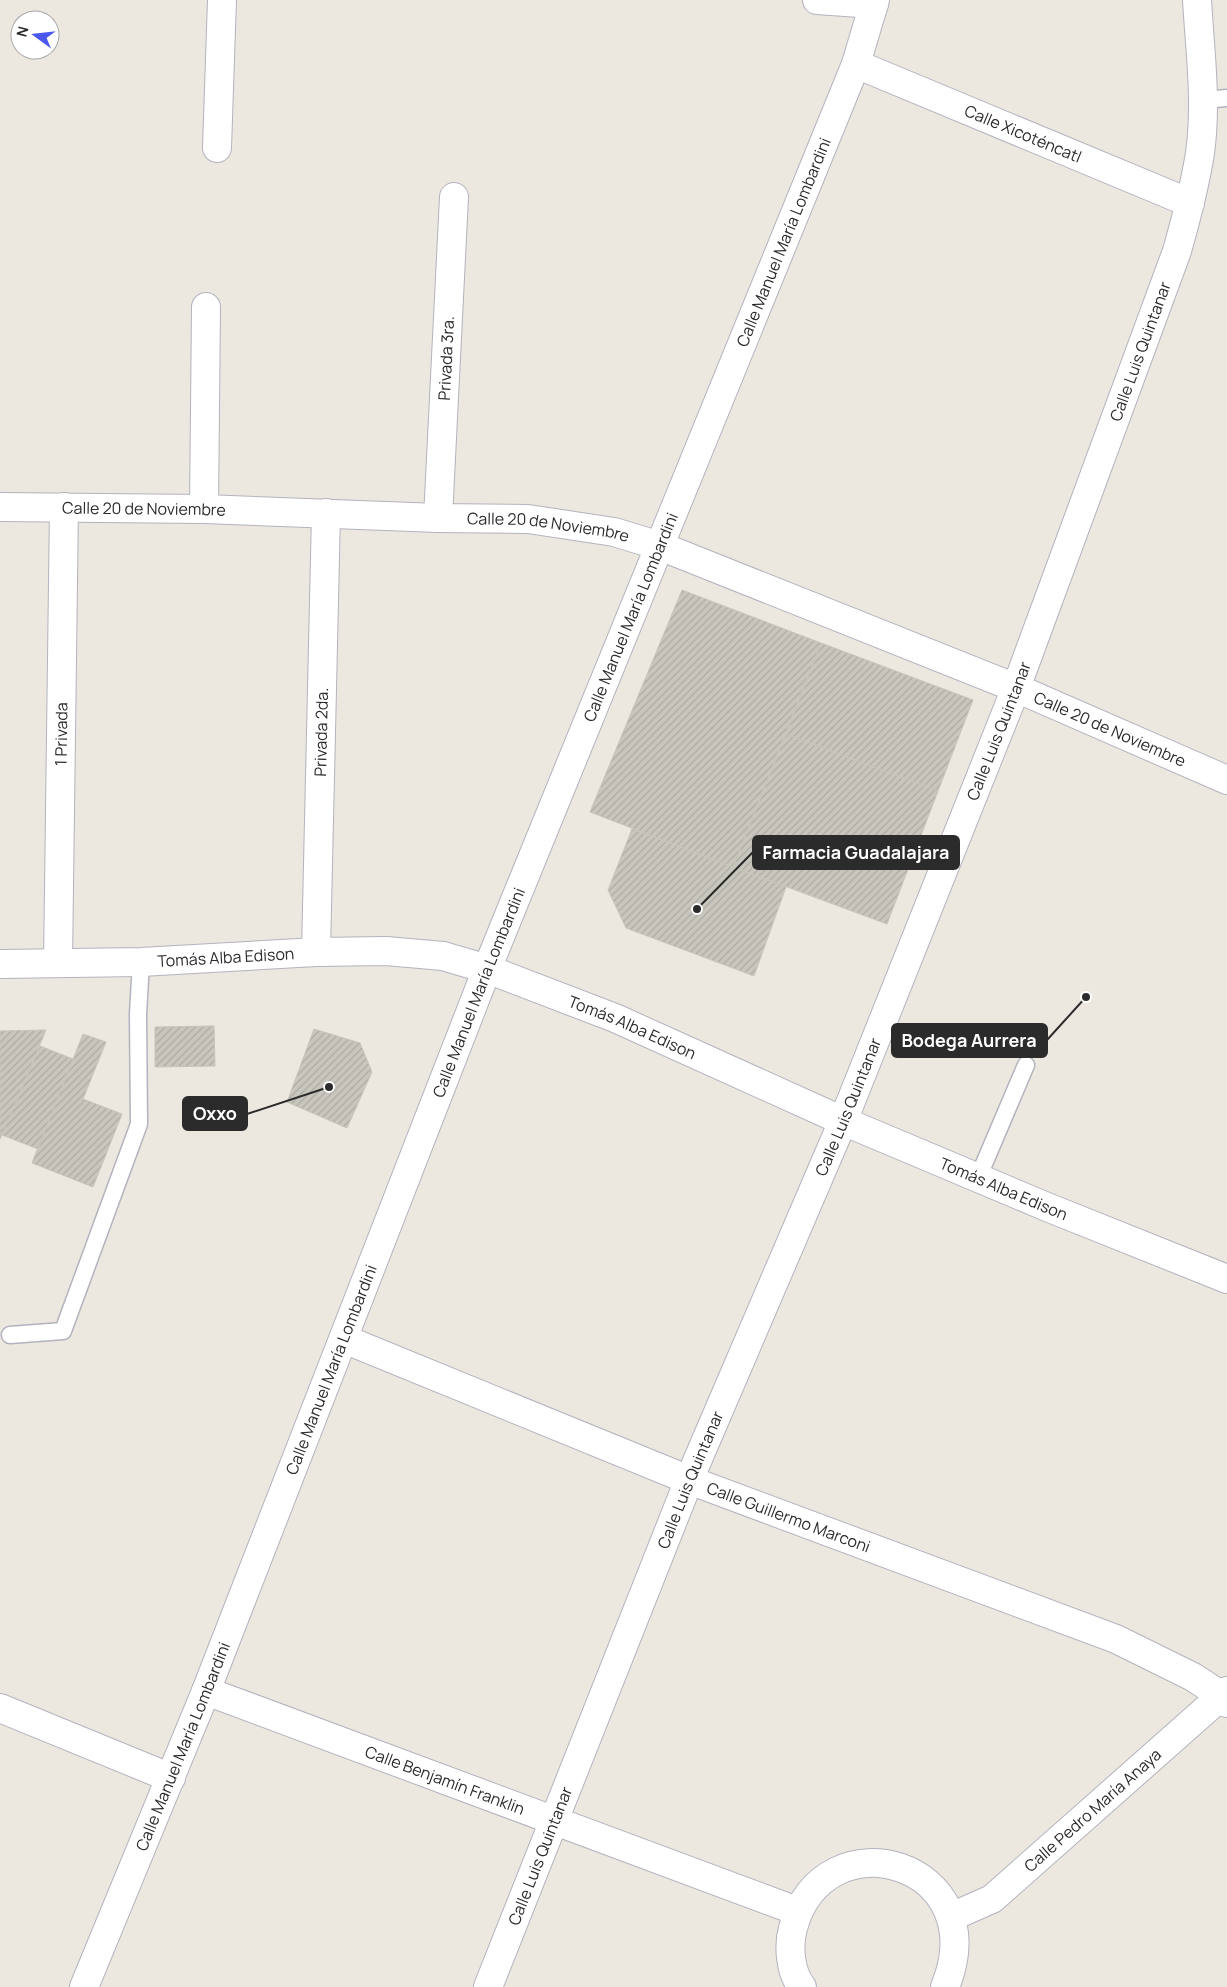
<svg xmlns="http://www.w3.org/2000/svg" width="1227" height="1987" font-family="Manrope,sans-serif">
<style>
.building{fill:url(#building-hatch);stroke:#c7c4b8}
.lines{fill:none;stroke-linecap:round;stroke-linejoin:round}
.service-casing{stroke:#b2b3be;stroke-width:19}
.minor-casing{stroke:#b2b3be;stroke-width:30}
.tertiary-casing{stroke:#b2b3be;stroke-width:30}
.service{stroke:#fff;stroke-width:16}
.minor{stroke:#fff;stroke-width:28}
.tertiary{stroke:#fff;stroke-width:28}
.labels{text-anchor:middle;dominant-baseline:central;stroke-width:4;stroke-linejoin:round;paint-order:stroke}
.street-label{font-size:16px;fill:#2b2b2b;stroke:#fff}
.leader{fill:none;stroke:#2b2b2b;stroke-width:2}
.callout-dot{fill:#2b2b2b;stroke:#fff;stroke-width:2}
.callout{fill:#2b2b2b;stroke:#2b2b2b;stroke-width:2}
.callout-label{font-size:18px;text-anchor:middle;font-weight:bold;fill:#fff}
</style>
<defs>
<pattern id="building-hatch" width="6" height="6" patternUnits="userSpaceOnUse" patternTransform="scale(1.25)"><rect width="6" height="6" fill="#c8c6bd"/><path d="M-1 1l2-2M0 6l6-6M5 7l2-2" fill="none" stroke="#acaaa3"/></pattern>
</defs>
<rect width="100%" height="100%" fill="#ece8df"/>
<path class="building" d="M682 590 821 643 733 867 590 812Z
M821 643 973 700 938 791 786 734Z
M786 734 938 791 887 924 733 867Z
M632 829 786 887 754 976 626 928 608 890Z
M214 1026 215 1066 155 1067V1027Z
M314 1029 360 1043 372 1072 347 1128 287 1102Z
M46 1030 2 1135 0 1139V1031Z
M83 1034 106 1042 83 1099 122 1114 93 1187 32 1163Z
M40 1046 73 1059 38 1149 2 1135Z"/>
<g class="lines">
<g class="service-casing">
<path id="service" d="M1203 100 1227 98
M978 1178 1026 1065
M10 1335 63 1331 139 1124 138 1014 141 962"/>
</g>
<g class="minor-casing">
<g id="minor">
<path d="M817 0 874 4"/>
<path id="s1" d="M856 64 1190 203"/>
<path d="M217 148 222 0"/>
<path id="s2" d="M0 507 204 509 438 518 528 519 614 532 660 546 1016 688 1227 780"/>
<path d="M204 509 206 307"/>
<path id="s3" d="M438 518 454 197"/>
<path id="s4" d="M316 952 326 513"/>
<path id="s5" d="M58 963 64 507"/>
<path id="s6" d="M344 1339 689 1480 1116 1639 1193 1677 1222 1696 1227 1703"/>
<path id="s7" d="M206 1691 797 1911"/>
<path d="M0 1708 171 1778"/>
<path id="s8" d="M951 1917 992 1899 1227 1691"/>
<path id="s9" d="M488 1987 689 1480 843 1121 1016 688 1177 251C1186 219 1195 186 1200 153 1207 103 1200 51 1197 0"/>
<path d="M802 1987C790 1972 788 1946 793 1928 824 1813 996 1862 945 1987"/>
</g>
</g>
<g class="tertiary-casing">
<g id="tertiary">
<path id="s10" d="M0 964 141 962 316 952 386 951 443 956 487 969 615 1018 843 1121 1047 1207 1227 1279"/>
<path id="s11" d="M84 1987 206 1691 487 969 856 64 875 0"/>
</g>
</g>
<use href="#service" class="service"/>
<use href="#minor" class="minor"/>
<use href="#tertiary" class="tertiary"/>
</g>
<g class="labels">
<g class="street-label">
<text stroke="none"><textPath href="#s1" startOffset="181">Calle Xicoténcatl</textPath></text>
<text stroke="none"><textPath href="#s11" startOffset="1880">Calle Manuel María Lombardini</textPath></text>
<text stroke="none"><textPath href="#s9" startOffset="1761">Calle Luis Quintanar</textPath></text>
<text stroke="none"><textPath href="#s3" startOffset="160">Privada 3ra.</textPath></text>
<text stroke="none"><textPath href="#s2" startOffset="144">Calle 20 de Noviembre</textPath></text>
<text stroke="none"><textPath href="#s2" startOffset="549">Calle 20 de Noviembre</textPath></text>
<text stroke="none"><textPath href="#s11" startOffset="1475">Calle Manuel María Lombardini</textPath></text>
<text stroke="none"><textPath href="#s2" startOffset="1149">Calle 20 de Noviembre</textPath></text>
<text stroke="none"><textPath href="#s9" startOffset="1356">Calle Luis Quintanar</textPath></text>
<text stroke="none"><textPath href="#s4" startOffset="220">Privada 2da.</textPath></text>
<text stroke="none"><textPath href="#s5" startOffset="229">1 Privada</textPath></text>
<text stroke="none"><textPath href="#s10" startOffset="226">Tomás Alba Edison</textPath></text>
<text stroke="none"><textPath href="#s11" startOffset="1070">Calle Manuel María Lombardini</textPath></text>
<text stroke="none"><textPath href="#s10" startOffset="646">Tomás Alba Edison</textPath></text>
<text stroke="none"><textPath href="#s9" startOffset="951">Calle Luis Quintanar</textPath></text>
<text stroke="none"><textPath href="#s10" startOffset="1051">Tomás Alba Edison</textPath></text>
<text stroke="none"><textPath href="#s11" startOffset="665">Calle Manuel María Lombardini</textPath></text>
<text stroke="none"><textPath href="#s9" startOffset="546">Calle Luis Quintanar</textPath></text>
<text stroke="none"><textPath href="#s6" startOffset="479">Calle Guillermo Marconi</textPath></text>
<text stroke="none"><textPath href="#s11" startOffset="260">Calle Manuel María Lombardini</textPath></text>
<text stroke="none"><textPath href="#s7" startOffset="255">Calle Benjamín Franklin</textPath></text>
<text stroke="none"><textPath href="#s8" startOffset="179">Calle Pedro María Anaya</textPath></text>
<text stroke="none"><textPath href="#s9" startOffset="141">Calle Luis Quintanar</textPath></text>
</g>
</g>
<path class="leader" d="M697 909L753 852M1086 997L1047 1040M329 1087L247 1114"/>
<g class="callout-dot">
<circle cx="697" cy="909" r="5"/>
<circle cx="1086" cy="997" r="5"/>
<circle cx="329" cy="1087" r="5"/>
</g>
<g class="callout">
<rect x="753" y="836" width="206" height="33" rx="5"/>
<rect x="892" y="1024" width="155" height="33" rx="5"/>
<rect x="183" y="1097" width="64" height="33" rx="5"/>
</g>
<g class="callout-label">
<text x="856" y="859">Farmacia Guadalajara</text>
<text x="969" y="1047">Bodega Aurrera</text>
<text x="215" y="1120">Oxxo</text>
</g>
<g transform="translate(35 35) rotate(285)"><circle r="24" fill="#ffffff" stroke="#aaaaaa"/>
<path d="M0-4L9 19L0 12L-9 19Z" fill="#4b58ed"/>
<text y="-8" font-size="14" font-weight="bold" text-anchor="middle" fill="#2b2b2b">N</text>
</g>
</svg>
